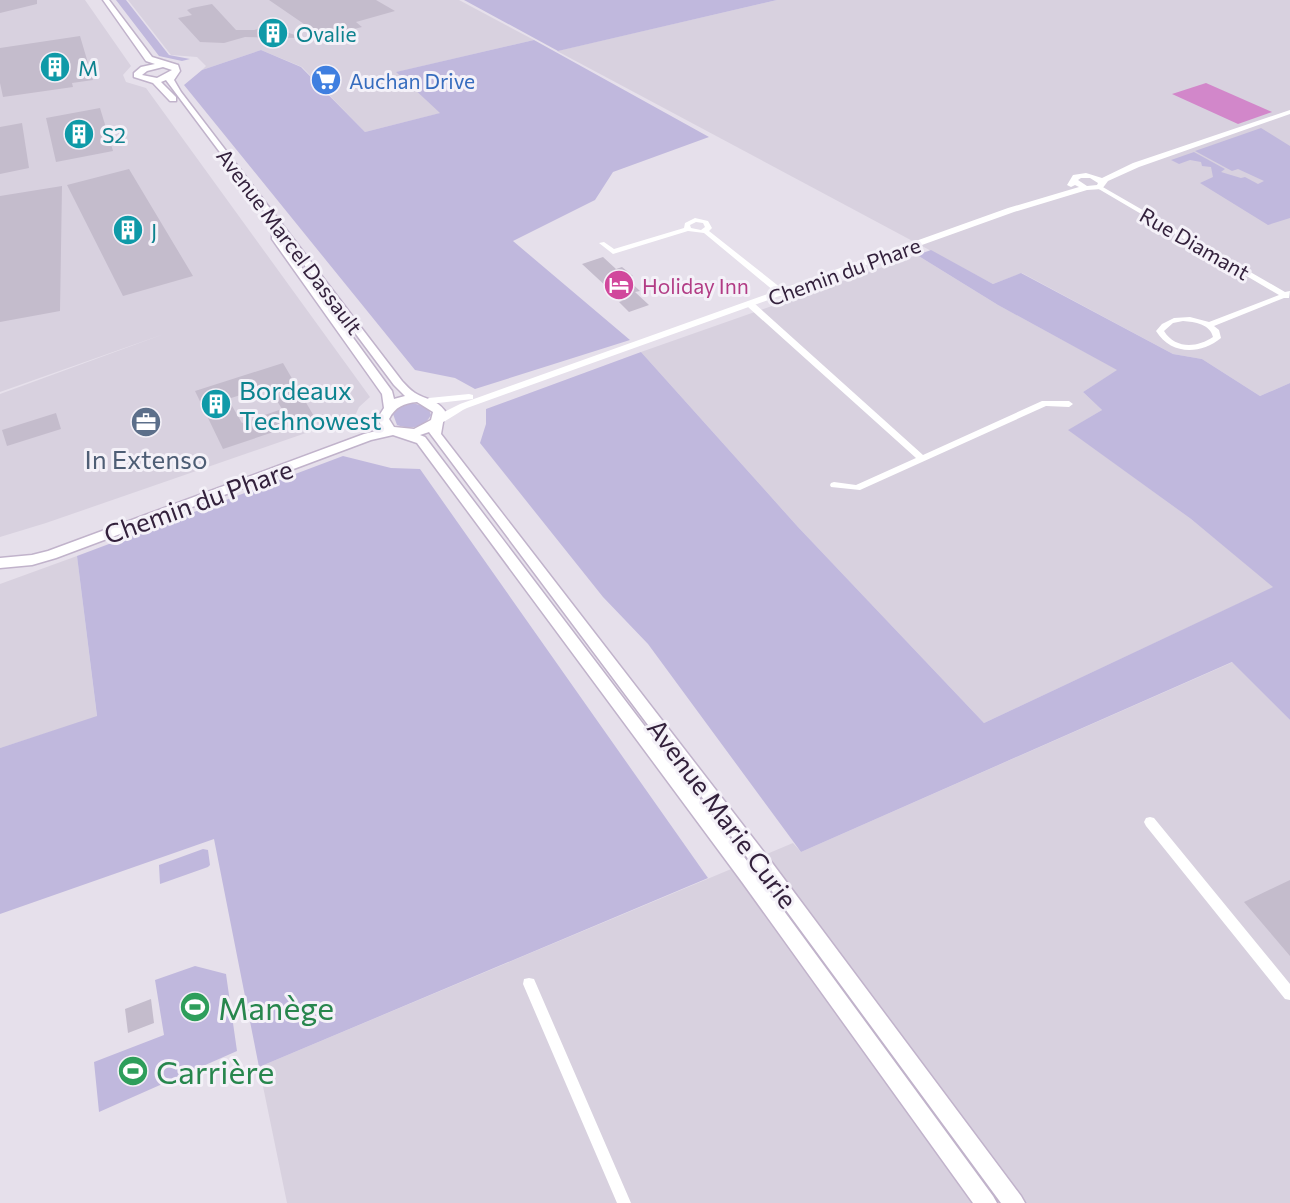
<svg xmlns="http://www.w3.org/2000/svg" width="1290" height="1203" font-family="Commissioner,sans-serif">
<style>
.built{fill:#d8d1df}
.green{fill:#c0b8dd}
.water{fill:#d287ca}
.building{fill:#c4bccc;fill-rule:evenodd}
.lines{fill:none;stroke-linecap:round;stroke-linejoin:round}
.secondary-casing{stroke:#c1b3cb;stroke-width:3}
.minor{fill:#fff;fill-rule:evenodd}
.tertiary{fill:#fff;fill-rule:evenodd}
.secondary{fill:#fff;fill-rule:evenodd}
.labels{text-anchor:middle;dominant-baseline:central;stroke-width:6;stroke-linejoin:round;paint-order:stroke}
.far-culture-label{font-size:21px;fill:#0d838f;stroke:#f4f1f8;text-anchor:start}
.far-shop-label{font-size:21px;fill:#366cbe;stroke:#f4f1f8;text-anchor:start}
.far-street-label{font-size:21px;fill:#33213c;stroke:#f4f1f8}
.far-hotel-label{font-size:21px;fill:#b23c85;stroke:#f4f1f8;text-anchor:start}
.culture-label{font-size:26px;fill:#0d838f;stroke:#f4f1f8;text-anchor:start}
.service-label{font-size:26px;fill:#4e5e75;stroke:#f4f1f8}
.street-label{font-size:26px;fill:#33213c;stroke:#f4f1f8}
.near-leisure-label{font-size:32px;fill:#27864d;stroke:#f4f1f8;text-anchor:start}
</style>
<rect width="100%" height="100%" fill="#e6e0eb"/>
<path class="built" d="M0 0H85L131 66 123 75 126 82 146 88 370 397 359 407 355 416 46 523 0 537V394L164 334 0 392Z
M128 0H459L534 40 397 72 441 113 365 132 302 67 261 50 202 70 206 66 197 57 171 55Z
M777 0H1290V383L1260 396 1202 359 1173 354 1022 273 993 284 557 51Z
M917 255 998 305 1118 370 1083 392 1102 410 1069 430 1191 519 1274 587 984 723 798 527 641 352Z
M77 556 97 717 0 748V584Z
M1233 662 1290 720V1203H287L259 1067 793 843 801 852Z"/>
<path class="green" d="M116 0H126L169 55 190 59 182 61 159 56Z
M464 0H777L558 51Z
M534 40 709 137 613 172 595 200 513 241 630 340 475 389 455 378 415 370 184 85 202 70 261 50 301 67 365 132 440 113 396 72Z
M1261 128 1290 146V218L1268 225 1200 183 1213 177 1211 167 1202 166 1201 162 1190 160 1179 164 1171 160 1194 152 1225 169 1221 172 1241 178 1245 177 1258 184 1264 181 1238 169 1232 171 1195 151Z
M931 250 993 284 1021 273 1173 354 1202 359 1260 396 1290 383V720L1232 662 801 852 648 644 603 597 480 443 486 424V409L641 352 798 527 984 723 1273 587 1191 519 1068 430 1102 410 1083 392 1117 370 998 305 917 255Z
M412 403 428 407 431 415C424 428 410 430 397 425L393 414 400 407Z
M343 456 391 468 420 469 708 878 259 1067 214 839 0 914V748L97 716 77 556Z
M203 849 208 850 210 865 208 867 160 884 159 865Z
M195 966 226 974 237 1051 99 1112 94 1062 164 1035 155 980Z"/>
<path class="water" d="M1206 83 1272 112 1238 124 1172 94Z"/>
<path class="building" d="M0 0H37V4L0 13Z
M269 0H376L395 11 356 22 362 27 323 37Z
M212 4 236 30H254L268 26 304 38 245 37 224 43 200 42 178 18 192 15 187 10 192 8Z
M80 36 93 80 72 83 73 87 3 97 0 83V48Z
M100 108 113 151 56 162 46 118Z
M22 123 29 168 0 174V127Z
M129 169 193 276 123 296 67 185Z
M62 186 60 311 0 322V196Z
M603 257 616 269 622 267 633 276 626 278 640 291 635 292 649 305 629 312 619 302 622 301 582 264Z
M283 363 315 418 223 449 195 391ZM268 386 282 409 242 423 228 399Z
M56 413 61 429 7 446 2 430Z
M1290 880V956L1244 902Z
M151 999 154 1023 128 1033 125 1009Z"/>
<g class="lines">
<g class="secondary-casing">
<path id="secondary" d="M103 0H109L152 57 178 65 180 71 174 80 181 92 402 381C406 385 410 390 415 393 426 400 436 399 445 411L441 434 770 860 1021 1196 1025 1203H1001L758 872 429 432 420 435 425 437 754 870 993 1196 997 1203H973L742 882 417 443 393 435 371 440 56 558 32 565 0 568V558L32 555 48 551 364 434 384 429 377 419 384 408 382 394 272 239V235H278L392 391 394 399 405 396 394 385 166 80 161 82 176 97V101H170L153 83 134 77V73L141 67 155 64 146 61ZM163 67 172 70 157 78 142 75 147 71ZM417 402 433 412 431 420 414 429 394 427 389 419C395 407 404 403 417 402Z"/>
</g>
<path class="minor" d="M1097 186H1101L1285 292 1290 291 1289 298H1284L1214 326 1219 330 1221 338C1200 355 1171 355 1156 331L1162 324 1174 318 1190 317 1209 322 1279 295 1097 188ZM1183 321C1195 322 1210 324 1213 337 1197 348 1175 349 1164 331L1173 323Z
M695 218 708 221 712 228 709 231 786 292V296H780L704 233 688 231 613 254 599 243 604 242 614 249 684 228 685 223ZM696 222 703 223 705 227 701 230 691 228 690 225Z
M748 303H754L923 455 1042 401H1069L1073 404 1069 407 1046 406 860 490 831 487 830 485 831 483 834 482 856 485 916 458 748 307Z
M1150 817 1154 818 1290 984V1000L1285 999 1146 826 1144 822 1146 818Z
M529 978 534 979 631 1203H617L523 984 524 979Z"/>
<path class="tertiary" d="M1290 110V114L1139 167 1108 181 1102 189 1087 190 1014 212 467 408C456 413 442 426 431 425L430 423 440 414 460 404 1008 208 1079 187 1075 185 1071 187 1067 185 1073 175 1086 173 1102 178 1133 163ZM1081 178H1090L1098 183 1097 185 1087 186 1078 180Z
M469 394 473 395V399L429 404 424 401 429 398Z"/>
<use href="#secondary" class="secondary"/>
</g>
<defs>
<g id="building-disc" transform="scale(1.575)"><circle r="9.5" fill="#0f9aa8" stroke="#f4f1f8"/><path d="M-4-6H4V6H1V3H-1V6H-4ZM-2.5-4.3h1.7v1.8h-1.7ZM.8-4.3h1.7v1.8H.8ZM-2.5-1h1.7V.8h-1.7ZM.8-1h1.7V.8H.8Z" fill="#fff"/></g>
<g id="supermarket-disc" transform="scale(1.575)"><circle r="9.5" fill="#3f7fe0" stroke="#f4f1f8"/><path d="M-6-5.5h2.5l.6 2H6L4.5 2H-2.5L-4.4-4H-6ZM-1.5 3.2a1.3 1.3 0 1 0 .1 0ZM3 3.2a1.3 1.3 0 1 0 .1 0Z" fill="#fff"/></g>
<g id="hotel-disc" transform="scale(1.575)"><circle r="9.5" fill="#d1479c" stroke="#f4f1f8"/><path d="M-6-4.5h1.5V1H6V5H4.5V3h-9V5H-6ZM-4 0a1.8 1.8 0 1 1 3.6 0ZM.5 0V-2.5h3Q6-2.5 6 0Z" fill="#fff"/></g>
<g id="office-disc" transform="scale(1.575)"><circle r="9.5" fill="#5c6f8a" stroke="#f4f1f8"/><path d="M-6-3h4V-5.5h4V-3h4V5H-6ZM-1-4.5V-3h2v-1.5ZM-6 0V1H6V0Z" fill="#fff"/></g>
<g id="stadium-disc" transform="scale(1.575)"><circle r="9.5" fill="#2e9e5b" stroke="#f4f1f8"/><path d="M0-5a6.5 5 0 1 0 0 10a6.5 5 0 1 0 0-10ZM-3.5-1.8h7v3.6h-7Z" fill="#fff"/></g>
</defs>
<g fill-rule="evenodd">
<use href="#building-disc" x="273" y="33"/>
<use href="#building-disc" x="55" y="67"/>
<use href="#supermarket-disc" x="326" y="80"/>
<use href="#building-disc" x="79" y="134"/>
<use href="#building-disc" x="128" y="230"/>
<use href="#hotel-disc" x="619" y="285"/>
<use href="#building-disc" x="216" y="404"/>
<use href="#office-disc" x="146" y="422"/>
<use href="#stadium-disc" x="195" y="1007"/>
<use href="#stadium-disc" x="133" y="1071"/>
</g>
<g class="labels">
<g class="far-culture-label">
<text x="296" y="33">Ovalie</text>
<text x="78" y="67">M</text>
<text x="102" y="134">S2</text>
<text x="151" y="230">J</text>
</g>
<g class="far-shop-label">
<text x="349" y="80">Auchan Drive</text>
</g>
<g class="far-street-label">
<text transform="translate(290 241) rotate(53)">Avenue Marcel Dassault</text>
<text transform="translate(1195 243) rotate(30)">Rue Diamant</text>
<text transform="translate(844 271) rotate(-20)">Chemin du Phare</text>
</g>
<g class="far-hotel-label">
<text x="642" y="285">Holiday Inn</text>
</g>
<g class="culture-label">
<text x="239" y="389">Bordeaux<tspan x="239" dy="30">Technowest</tspan></text>
</g>
<g class="service-label">
<text x="146" y="458">In Extenso</text>
</g>
<g class="street-label">
<text transform="translate(198 501) rotate(-20)">Chemin du Phare</text>
<text transform="translate(723 813) rotate(53)">Avenue Marie Curie</text>
</g>
<g class="near-leisure-label">
<text x="218" y="1007">Manège</text>
<text x="156" y="1071">Carrière</text>
</g>
</g>
</svg>
